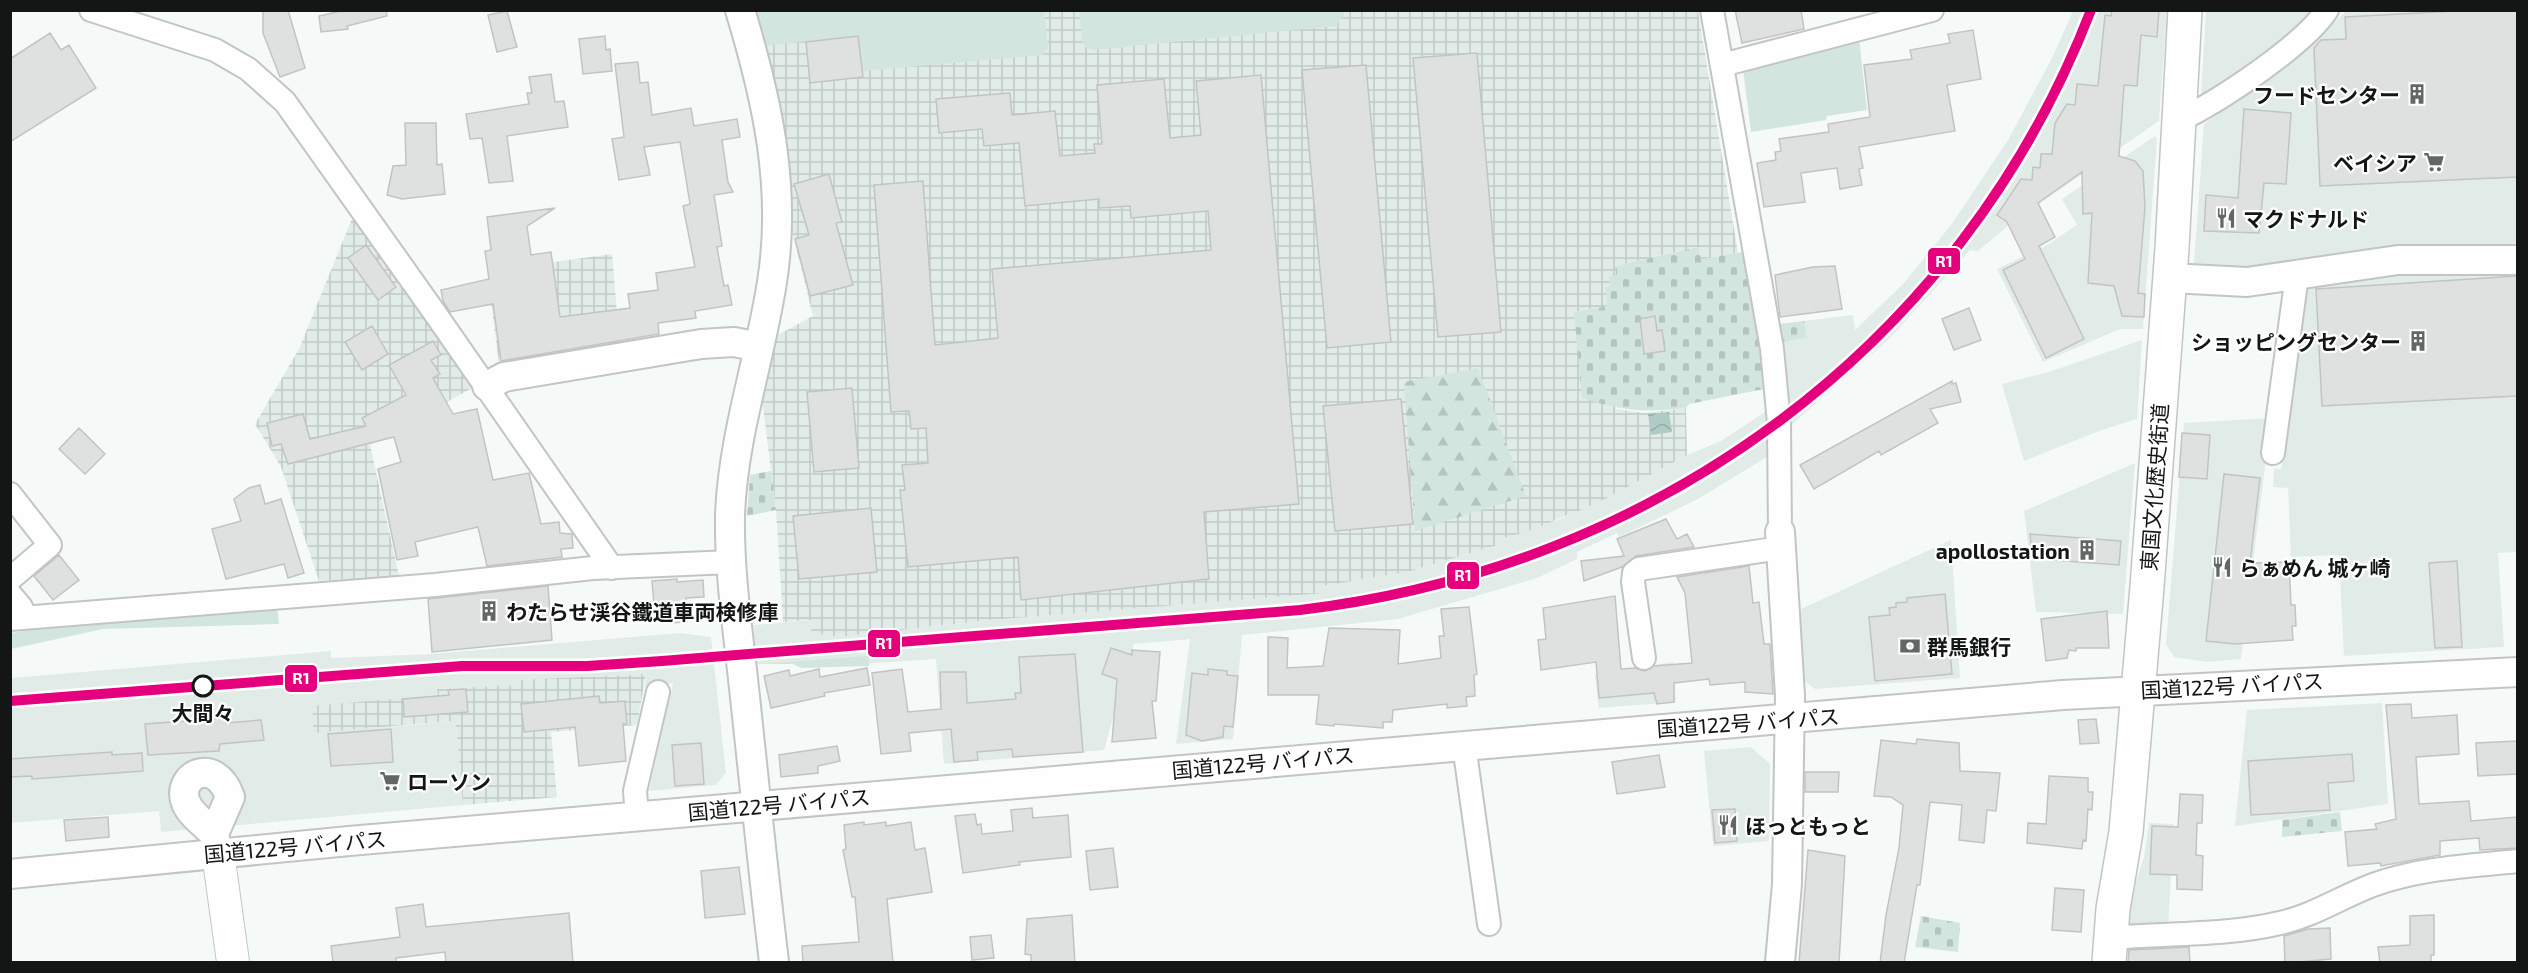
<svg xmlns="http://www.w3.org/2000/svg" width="2528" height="973" font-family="'Exo 2','Noto Sans JP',sans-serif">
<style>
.built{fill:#e1ece8}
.industrial{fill:url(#industrial-grid)}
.grass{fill:#d3e5df}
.forest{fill:url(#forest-firs)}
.cemetery{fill:url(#cemetery-stones)}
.water{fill:url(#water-waves)}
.building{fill:#dfe1e1;stroke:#c2c4c3;stroke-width:1.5}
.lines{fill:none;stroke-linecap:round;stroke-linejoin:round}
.minor-casing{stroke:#c2c5c4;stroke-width:26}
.tertiary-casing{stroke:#c2c5c4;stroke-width:32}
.secondary-casing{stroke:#c2c5c4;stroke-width:34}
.trunk-casing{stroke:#c2c5c4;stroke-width:36}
.minor{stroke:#fefefe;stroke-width:22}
.tertiary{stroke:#fefefe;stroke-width:28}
.secondary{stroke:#fefefe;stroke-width:32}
.trunk{stroke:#fefefe;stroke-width:33}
.rail-1-casing{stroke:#fff;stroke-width:15}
.rail-1{stroke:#e5007d;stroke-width:10}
.stop-dot{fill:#fff;stroke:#131615;stroke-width:3}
.labels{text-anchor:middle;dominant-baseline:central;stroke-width:4.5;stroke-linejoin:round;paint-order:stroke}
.poi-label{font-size:21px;font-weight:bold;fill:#131615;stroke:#fff;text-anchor:start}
.street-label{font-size:21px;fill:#131615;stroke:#fff}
.stop-label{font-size:21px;font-weight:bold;fill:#131615;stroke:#fff}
.line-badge{stroke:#fff;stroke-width:2}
.badge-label{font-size:16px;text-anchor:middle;font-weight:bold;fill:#fff}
</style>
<defs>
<pattern id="industrial-grid" width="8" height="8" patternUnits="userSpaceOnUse" patternTransform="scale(1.5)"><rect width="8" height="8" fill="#e1ece8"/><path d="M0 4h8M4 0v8" fill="none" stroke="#c0cac6"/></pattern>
<pattern id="forest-firs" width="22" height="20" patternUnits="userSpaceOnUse" patternTransform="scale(1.5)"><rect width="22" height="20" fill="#d3e5df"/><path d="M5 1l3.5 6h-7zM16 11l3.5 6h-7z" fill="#b4c4be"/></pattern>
<pattern id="cemetery-stones" width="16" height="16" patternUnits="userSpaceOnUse" patternTransform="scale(1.5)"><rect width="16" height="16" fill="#d3e5df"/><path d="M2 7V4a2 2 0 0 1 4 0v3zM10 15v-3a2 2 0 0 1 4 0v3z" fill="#b4c4be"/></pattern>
<pattern id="water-waves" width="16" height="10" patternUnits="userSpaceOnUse" patternTransform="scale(1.5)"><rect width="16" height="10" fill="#aeccc3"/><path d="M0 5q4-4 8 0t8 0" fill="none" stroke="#95aea7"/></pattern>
</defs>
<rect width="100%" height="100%" fill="#f5faf8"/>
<path class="built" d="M2073 11H2167L2159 121 2010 224 1978 251 1970 250 1889 339 1788 428 1782 342 1807 338 1804 321 1853 315 1855 330 1904 283 1951 225 2008 140 2053 56Z
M2206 11H2314L2309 19 2201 97Z
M2346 11H2517V252L2259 268 2194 264 2204 124 2308 49Z
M2155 136 2157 139 2143 329H2120L2043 362 1997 269 2047 245 2077 225 2062 199Z
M2517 270 2518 552 2498 553 2504 647 2344 656 2339 555 2291 557 2288 488 2273 487 2274 469H2281L2306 291 2308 286 2399 271Z
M2142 340 2137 419 2099 431 2024 461 2002 384 2049 372Z
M1765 412 1771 450 1767 457 1698 499 1619 537 1617 533 1577 552V559L1537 578 1398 619 1242 635 1233 739 1176 744 1190 639 1134 644 1104 750 944 764 936 659 802 668 793 664H757L753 625 812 620 840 637 990 620 1324 592 1322 586 1407 572 1504 543 1503 538 1561 519 1687 455 1721 441Z
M2271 418 2241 659 2207 662 2174 657 2166 644 2184 423Z
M2135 463 2123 614 2036 612 2024 511Z
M1951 540 1960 678 1815 689 1803 680 1801 609Z
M680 633 711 637 726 773 716 785 649 791 673 683 645 687 646 674 518 680V685L438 689V695L391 727 451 721 456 725 463 805 161 832 159 811 11 823V678L331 651V658L431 654Z
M1673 662 1676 702 1599 708 1595 676 1597 674Z
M2382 703 2388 804 2235 826 2247 710Z
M1751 747 1770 764 1769 841 1713 846 1704 751Z
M2149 823 2174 824 2168 926 2127 927 2131 896 2144 857Z"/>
<path class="industrial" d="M752 11H1698L1738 253 1704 259H1701L1698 247 1615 266 1616 275 1610 286 1605 287 1609 306 1574 312 1616 409 1645 413 1686 408 1687 455 1597 503 1532 530 1504 538V543L1407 572 1323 586 1324 593 990 620 840 637 811 633 812 620 783 622 776 510 762 399 774 337 813 316 793 235Z
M353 216 474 387 370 445 399 576 319 581 281 467 255 424 299 349Z
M612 254 620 348 499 364 487 271Z
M646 674 637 725 551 732 557 797 463 805 456 725 451 721 314 733 312 706 438 695 437 689 517 685V680Z"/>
<path class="grass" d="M1343 10 1344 15 1336 26 1094 50 1086 48 1082 41 1079 11Z
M752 11H1044L1048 47 1043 55 862 71 858 36 763 46Z
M1859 38 1867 110 1827 116 1826 120 1751 132 1743 70Z
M277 604 279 624 103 629 11 649 10 633 97 620Z
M868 656 869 666 802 668 793 664H757Z"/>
<path class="forest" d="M1478 368 1526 496 1415 531 1404 382Z"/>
<path class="cemetery" d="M1698 247 1701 258 1704 259 1747 251 1764 358V389L1689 404 1686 408C1642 413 1624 411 1582 398L1574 312 1608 306 1605 287 1610 286 1609 277 1616 274 1615 266Z
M1804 321 1807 338 1782 342 1780 324Z
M771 471 776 510 747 516 750 475Z
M2340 812 2342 831 2282 837V820Z
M1921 916 1960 923 1958 952 1915 947Z"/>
<path class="water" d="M1669 412 1672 432 1651 435 1648 414Z"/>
<path class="building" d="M263 10H288L305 68 280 77 263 33Z
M345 10H386L387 16 347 26 348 29 321 32 319 16Z
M1735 10H1801L1804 29 1742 43Z
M2112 10H2159L2157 37 2141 35 2137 86 2124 85 2119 156 2135 161 2143 171 2145 207 2138 293 2145 294 2144 317 2122 316 2114 286 2088 283 2092 213 2083 214 2082 172 2038 203 2055 237 2039 246 2084 339 2046 358 2003 270 2025 259 2007 222 1997 215 2021 179 2032 180 2033 167 2040 168 2041 154H2052L2055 123 2067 104 2075 105 2077 84 2098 86 2105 15 2111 16Z
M2475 10H2517V177L2320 186 2314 48 2321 40 2346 39 2345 17Z
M507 11 517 47 497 52 488 15Z
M1973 30 1981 79 1947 85 1955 131 1859 147 1863 168 1859 169 1862 185 1840 189 1837 168 1801 173 1805 202 1764 207 1757 163 1776 160 1775 152 1781 151 1779 139 1829 132 1828 124 1870 117 1864 65 1912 59 1910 50 1950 43 1948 34Z
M50 33 61 50 69 45 96 88 10 142V59Z
M605 36 606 50 610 49 612 71 583 74 579 39Z
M858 36 863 77 810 83 806 42Z
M1477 53 1501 332 1438 337 1413 58Z
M638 62 640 83 648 82 652 115 691 108 694 126 737 119 740 137 722 140 728 182 733 192 714 195 722 246 717 247 724 286 728 285 732 305 695 311 696 318 658 323 659 334 501 361 493 304 450 312 443 301 441 290 489 279 485 251 491 250 487 217 555 208 527 226 531 255 551 252 560 317 630 308 628 294 658 290 656 273 695 267 683 206 690 204 680 142 644 147 650 175 619 180 612 139 624 137 615 64Z
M1366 65 1391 342 1327 348 1302 70Z
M551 74 555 102 564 101 568 127 507 136 513 181 489 183 482 138 470 139 466 114 529 104 527 93H532L529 77Z
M1261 75 1299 504 1204 512 1209 579 1021 600 1018 557 908 567 900 490H905L902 465 928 463 926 428 911 429 909 411 891 412 874 185 923 181 935 345 998 338 992 269 1211 250 1208 211 1131 218 1130 206 1099 208V199L1025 206 1019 143 984 146 982 129 939 133 936 99 1010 93 1012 115 1055 111 1060 156 1095 153 1094 144H1102L1097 85 1164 79 1170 138 1201 135 1196 81Z
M2244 109 2291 113 2286 184 2264 183 2259 233 2204 231 2206 195 2238 198Z
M405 123H436L437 165 442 164 445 194 402 199 387 195 393 166 406 165Z
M829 174 842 222 836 223 853 285 810 296 795 239 809 235 794 184Z
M366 245 396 287 378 300 348 258Z
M1835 266 1842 309 1780 317 1775 275 1813 267Z
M2517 276V396L2322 406 2316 289Z
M1969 308 1981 340 1954 350 1942 319Z
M1655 316 1657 331 1662 330 1665 351 1644 354 1640 319Z
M372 326 388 354 362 370 345 342Z
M433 341 441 355 431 360 440 374 433 378 453 414 477 409 493 480 529 473 541 524 559 522 560 533 572 534 573 548 561 549 562 557 487 566 478 527 415 542 418 556 397 560 378 469 401 462 394 437 288 464 281 444 272 446 267 423 303 414 310 439 366 426 362 418 406 395 389 365Z
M1952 381V384L1956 383 1961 402 1930 409 1938 423 1881 455 1879 451 1814 489 1800 465Z
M852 388 859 468 814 472 807 392Z
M1401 399 1413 524 1335 531 1323 406Z
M79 428 105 454 85 474 59 449Z
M2182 433 2210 435 2207 479 2179 477Z
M2224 474 2260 478 2250 563 2289 562 2291 605H2295L2296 626H2292L2293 640 2235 644 2206 641Z
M260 485 265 504 281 499 304 573 288 578 284 564 226 579 212 529 241 521 234 499 249 488Z
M871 508 877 572 799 579 793 516Z
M1666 519 1677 539 1687 534 1694 547 1636 556 1622 567 1584 581 1581 561 1624 556 1617 539Z
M2030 534 2121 541 2119 565 2053 560V552L2032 555Z
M59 555 79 580 53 600 34 576Z
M2457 561 2462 647 2435 648 2429 563Z
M1749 566 1753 603 1759 602 1764 644H1770L1773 694 1745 692V682L1710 685 1709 679 1674 683V702L1657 704 1654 693 1599 698 1596 662 1541 670 1538 640 1546 639 1543 608 1615 596 1621 669 1635 668 1645 671 1654 666 1692 663 1685 593 1677 577Z
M677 579V582L703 580 704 597 686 598 687 622 666 623V615H658V605H654L652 581Z
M548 586 552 640 432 652 428 599Z
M1945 594 1952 674 1875 681 1869 617 1890 615 1889 608 1896 607V603L1907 602V598Z
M1469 607 1477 674 1474 675 1475 696 1466 697 1467 706 1447 708V704L1393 710 1392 722H1383V728L1334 724V726L1316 724 1319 695H1268V637L1288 638 1287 668 1323 666 1329 628 1400 630 1398 664 1441 658 1439 636H1444L1441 609Z
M2107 611 2109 648H2076V651L2069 650 2067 658 2046 661 2041 619Z
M1111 648 1132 655V650L1160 652 1156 701H1152L1156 738 1112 742 1117 679 1102 674Z
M1075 654 1083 752 1013 757 1012 749 977 752 978 760 954 762 951 729 909 733 911 751 881 754 872 673 902 669 908 712 941 709 940 672H966L967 703 1016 699 1015 693H1021L1019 657Z
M867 668 870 685 824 693 825 696 771 708 764 676 789 670 790 676 819 669 820 677Z
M1208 669 1227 671V675L1238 676 1233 727 1224 726 1223 737 1202 741 1186 735 1192 673 1208 675Z
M466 689 468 712 404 717 403 699 449 695 448 690Z
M599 696 600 703 625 701 627 724H623L626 761 579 766 575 727 524 732 521 704Z
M2411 704 2412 718 2457 715 2459 754 2416 757 2419 804 2469 801 2471 821 2517 817V848L2480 850 2479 838 2440 841V855L2381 866 2380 863 2348 866 2345 832 2377 829 2375 824 2396 819 2386 705Z
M225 718 226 723 261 720 264 740 220 744 219 751 148 755 145 724Z
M2096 719 2099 743 2080 744 2078 720Z
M391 729 393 762 331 766 328 734Z
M1917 739 1959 743 1960 771 2000 773 1996 811 1987 810 1984 843 1959 840 1962 805 1930 802 1920 885H1917L1904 963H1880L1886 915 1899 848 1903 805 1891 797 1874 796 1881 740 1916 744Z
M2517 741V774L2478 776 2476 743Z
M701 743 704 784 675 786 672 745Z
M837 746 840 761 818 766V773L781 777 779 755Z
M112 752V755L142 753 143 771 32 779V776L10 777V759Z
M2352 754 2354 781 2328 783 2330 810 2251 815 2248 761Z
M1659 755 1665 787 1617 794 1612 762Z
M1805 772H1839L1838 792H1805Z
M2049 776 2088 778V792H2093L2092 810 2088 809 2086 841 2083 840 2082 849 2027 843 2028 823 2046 824Z
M2180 794 2203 795 2202 823H2197L2196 855 2203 856 2202 890 2177 889V875L2150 874 2152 826 2178 827Z
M1032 808 1033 818 1068 815 1071 857 1019 862 1020 865 963 873 955 816 975 814 977 825 981 824 982 834 1013 831 1011 810Z
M1735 809 1737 841 1715 843 1712 810Z
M108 817 109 837 66 841 64 820Z
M864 822V825L886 822V826L911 822 915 850 925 848 932 892 887 899 893 963H803L802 946 859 942 855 897H852L843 850 846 849 844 825Z
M1113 848 1118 887 1090 890 1086 851Z
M1808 850 1845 856 1839 963H1799Z
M739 867 745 914 705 918 701 871Z
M2055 888 2084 890 2081 932 2052 930Z
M423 904 426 927 569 913 573 963H446L445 952 396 958V963H333L331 946 400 937 396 908Z
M1072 915 1075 963H1031V955L1025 954 1027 919Z
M2434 915V955H2431V963H2380L2378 947 2410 945V916Z
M2330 928 2331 959 2285 963 2284 936 2308 929Z
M991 935 994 958 972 960 970 937Z
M2189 947 2190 963H2128L2129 950Z"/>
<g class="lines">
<g class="minor-casing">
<path id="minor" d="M91 10 215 50 248 69 285 102 432 309 612 568
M1712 10 1772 349 1779 423 1780 532
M1722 65 1932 10
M2178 121C2218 102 2303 46 2327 10
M2273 453 2297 275
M10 494 50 545 10 579
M10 594 21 607 25 617
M10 619 435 585 593 568 731 562
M1644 658 1633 582 1634 573 1639 569 1781 548
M1464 745 1489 924
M637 816 635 791 658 692
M2111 938C2167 933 2225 936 2280 923 2313 916 2341 897 2373 885 2420 868 2468 866 2518 861"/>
</g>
<g class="tertiary-casing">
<path id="tertiary" d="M740 10C767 99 787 188 772 282 760 360 733 435 730 515 729 573 738 631 744 688 754 780 763 871 774 962
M2170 278 2247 282 2398 260H2518
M487 386 504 377 701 344 734 342 759 347
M214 834C206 825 191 815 186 803 175 776 215 754 230 797L214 834 218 853
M10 874 349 841 2063 695 2518 672
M1780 962 1787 884 1790 696 1780 532"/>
</g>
<g class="secondary-casing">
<path id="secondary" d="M218 853 233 962"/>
</g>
<g class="trunk-casing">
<path id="trunk" d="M2109 962 2113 909 2126 832 2147 587 2172 248 2185 10"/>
</g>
<use href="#minor" class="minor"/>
<use href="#tertiary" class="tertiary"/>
<use href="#secondary" class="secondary"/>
<use href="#trunk" class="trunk"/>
<g class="rail-1-casing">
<path id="rail-1" d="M10 701 462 666H587L662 661 1300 610C1655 568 1961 347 2091 10"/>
</g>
<use href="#rail-1" class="rail-1"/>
</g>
<defs>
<g id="building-bare" transform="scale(1.62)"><path d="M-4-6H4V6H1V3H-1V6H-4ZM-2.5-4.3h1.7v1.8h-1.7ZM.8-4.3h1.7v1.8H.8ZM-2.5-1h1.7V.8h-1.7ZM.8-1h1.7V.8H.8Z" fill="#626664" stroke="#fff" stroke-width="2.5" paint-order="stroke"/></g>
<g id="supermarket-bare" transform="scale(1.62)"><path d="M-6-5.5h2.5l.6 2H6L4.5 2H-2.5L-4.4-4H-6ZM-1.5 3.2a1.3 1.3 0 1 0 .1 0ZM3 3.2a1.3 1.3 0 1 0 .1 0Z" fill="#626664" stroke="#fff" stroke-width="2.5" paint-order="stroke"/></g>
<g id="restaurant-bare" transform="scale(1.62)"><path d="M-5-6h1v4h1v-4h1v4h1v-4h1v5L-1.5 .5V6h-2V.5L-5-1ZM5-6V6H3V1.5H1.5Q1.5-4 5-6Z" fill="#626664" stroke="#fff" stroke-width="2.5" paint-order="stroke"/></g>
<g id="bank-bare" transform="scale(1.62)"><path d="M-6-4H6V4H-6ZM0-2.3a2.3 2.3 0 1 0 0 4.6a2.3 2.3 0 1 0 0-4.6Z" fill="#626664" stroke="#fff" stroke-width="2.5" paint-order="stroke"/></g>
</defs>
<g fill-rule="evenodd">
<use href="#building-bare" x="2417" y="94"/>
<use href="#supermarket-bare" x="2434" y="162"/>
<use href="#restaurant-bare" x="2226" y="218"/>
<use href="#building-bare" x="2418" y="341"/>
<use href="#building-bare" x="2087" y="550"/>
<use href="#restaurant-bare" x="2222" y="567"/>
<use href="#building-bare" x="489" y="611"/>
<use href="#bank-bare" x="1910" y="646"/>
<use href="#supermarket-bare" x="390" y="781"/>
<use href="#restaurant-bare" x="1728" y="825"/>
</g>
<circle class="stop-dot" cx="203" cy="686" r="10"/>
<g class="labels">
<g class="poi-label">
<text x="2400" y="94" text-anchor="end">フードセンター</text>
<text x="2417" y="162" text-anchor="end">ベイシア</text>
<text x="2243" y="218">マクドナルド</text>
<text x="2401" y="341" text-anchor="end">ショッピングセンター</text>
<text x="2070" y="550" text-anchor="end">apollostation</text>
<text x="2239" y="567">らぁめん 城ヶ崎</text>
<text x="506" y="611">わたらせ渓谷鐵道車両検修庫</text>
<text x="1927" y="646">群馬銀行</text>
<text x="407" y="781">ローソン</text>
<text x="1745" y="825">ほっともっと</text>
</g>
<g class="street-label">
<text transform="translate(2154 487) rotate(-86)">東国文化歴史街道</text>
<text transform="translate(2232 685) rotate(-3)">国道122号 バイパス</text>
<text transform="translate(1748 722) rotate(-4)">国道122号 バイパス</text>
<text transform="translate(1263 762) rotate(-5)">国道122号 バイパス</text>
<text transform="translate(779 804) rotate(-5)">国道122号 バイパス</text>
<text transform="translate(295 846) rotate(-5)">国道122号 バイパス</text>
</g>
<g class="stop-label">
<text x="203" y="712">大間々</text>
</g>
</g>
<g class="line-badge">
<rect x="1927" y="247" width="34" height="28" rx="6" fill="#e5007d"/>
<rect x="1446" y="561" width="34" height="29" rx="6" fill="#e5007d"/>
<rect x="867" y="629" width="34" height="29" rx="6" fill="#e5007d"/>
<rect x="284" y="664" width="34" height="29" rx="6" fill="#e5007d"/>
</g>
<g class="badge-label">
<text x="1944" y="267">R1</text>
<text x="1463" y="581">R1</text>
<text x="884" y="649">R1</text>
<text x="301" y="684">R1</text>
</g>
<rect width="2528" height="973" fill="none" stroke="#131615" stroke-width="24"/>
</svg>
